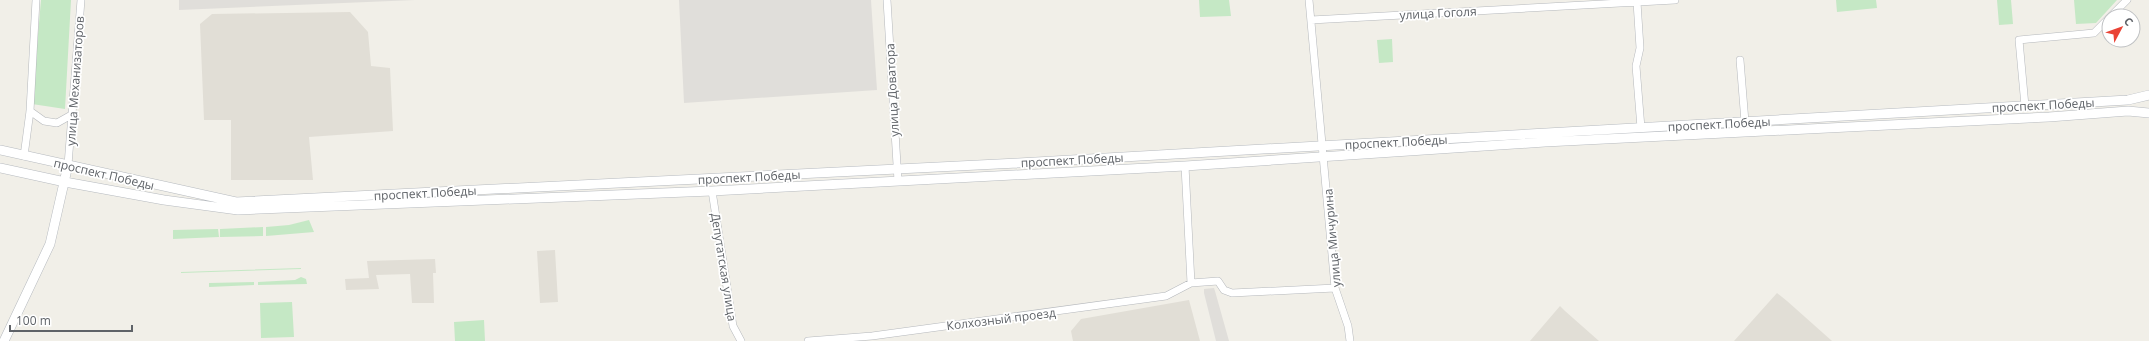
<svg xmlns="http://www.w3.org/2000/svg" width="2149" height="341" font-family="'Open Sans',sans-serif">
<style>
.industrial{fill:#e0deda}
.education{fill:#e1ded6}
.green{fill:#c5e8c5}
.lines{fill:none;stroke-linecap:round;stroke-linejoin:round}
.street-casing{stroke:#b5b8bc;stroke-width:8}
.secondary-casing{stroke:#b6babf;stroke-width:10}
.street{stroke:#fff;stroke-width:7}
.secondary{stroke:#fff;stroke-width:9}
.labels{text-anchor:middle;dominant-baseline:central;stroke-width:3.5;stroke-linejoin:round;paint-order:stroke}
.street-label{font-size:12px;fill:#5f6368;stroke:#fff}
</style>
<rect width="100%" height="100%" fill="#f1efe8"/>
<path class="industrial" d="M179 0H415L179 10Z
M679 0H871L877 90 684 103Z
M1214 288 1215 291 1229 341H1216L1204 293V289Z"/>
<path class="education" d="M350 12 368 32 371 66 390 68 393 131 309 137 313 180H231V120H204L200 24 212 14Z
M555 250 558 302 540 303 537 251Z
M435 259 436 273H433L434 303H412L410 274 376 275 379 289 346 290 345 279 369 278 367 261Z
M1777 293 1787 301 1832 341H1734Z
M1189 300 1200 341H1073L1071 331 1081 319Z
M1560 306 1565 311 1599 341H1530Z"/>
<path class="green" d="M41 0H71L65 109 32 104Z
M1199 0H1229L1231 16 1200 17Z
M1836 0H1876L1877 8 1837 12Z
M1997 0H2011L2013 24 1999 25Z
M2074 0H2117L2096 23 2076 24Z
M1392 39 1393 62 1379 63 1377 40Z
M309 220 314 232 266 236V227L289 225Z
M263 227V236L220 237V229Z
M218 229 219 237 173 239V230Z
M301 268V269L181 273V272Z
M301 277 306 279 307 284 258 285V282L295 280Z
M254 282V285L209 287V283Z
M292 302 294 337 261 338 260 303Z
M484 320 485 341H455L454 322Z"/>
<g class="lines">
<g class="street-casing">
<path id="street" d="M887 0 898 181
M1309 0 1335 288 1348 326 1350 341
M1637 2 1640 48 1636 66 1641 128
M2111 16 2127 0
M1311 20 1675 0
M1740 60 1745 122
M2025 106 2019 40 2094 33 2109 18
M30 111 44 121 57 123 73 114
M24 156 30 111 36 0
M68 165 81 0
M1185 166 1191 283
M712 191 733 326 741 341
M808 341 872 336 1166 296 1191 283 1218 281 1224 290 1232 293 1335 288"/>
</g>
<g class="secondary-casing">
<path id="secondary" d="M0 150 236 202 1018 163 2128 100 2149 95
M0 168 65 182 164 200 238 210 712 191 1185 166 1545 142 2049 117 2128 111 2149 113
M4 341 50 244 68 165"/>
</g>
<use href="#street" class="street"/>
<use href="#secondary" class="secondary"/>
</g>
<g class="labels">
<g class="street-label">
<text transform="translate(1438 13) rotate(-3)">улица Гоголя</text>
<text transform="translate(75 81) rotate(-86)">улица Механизаторов</text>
<text transform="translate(892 90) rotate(-93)">улица Доватора</text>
<text transform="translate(2043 105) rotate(-3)">проспект Победы</text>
<text transform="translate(1719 124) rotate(-3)">проспект Победы</text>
<text transform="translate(1396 142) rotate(-3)">проспект Победы</text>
<text transform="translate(1072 160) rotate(-3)">проспект Победы</text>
<text transform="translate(104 174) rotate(13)">проспект Победы</text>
<text transform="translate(749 177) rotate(-3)">проспект Победы</text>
<text transform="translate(425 193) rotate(-3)">проспект Победы</text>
<text transform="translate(1332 238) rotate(-95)">улица Мичурина</text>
<text transform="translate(724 267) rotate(81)">Депутатская улица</text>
<text transform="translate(1001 319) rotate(-7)">Колхозный проезд</text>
</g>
</g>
<g transform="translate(2121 28) rotate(49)"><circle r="19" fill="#ffffff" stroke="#bfc1c3"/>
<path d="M0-3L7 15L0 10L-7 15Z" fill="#ea4335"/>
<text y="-6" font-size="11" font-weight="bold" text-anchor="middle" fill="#5f6368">С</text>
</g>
<path d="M10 325v6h122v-6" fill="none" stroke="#5f6368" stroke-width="2"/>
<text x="16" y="325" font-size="12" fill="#5f6368" stroke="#ffffff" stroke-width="3" paint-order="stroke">100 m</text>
</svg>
